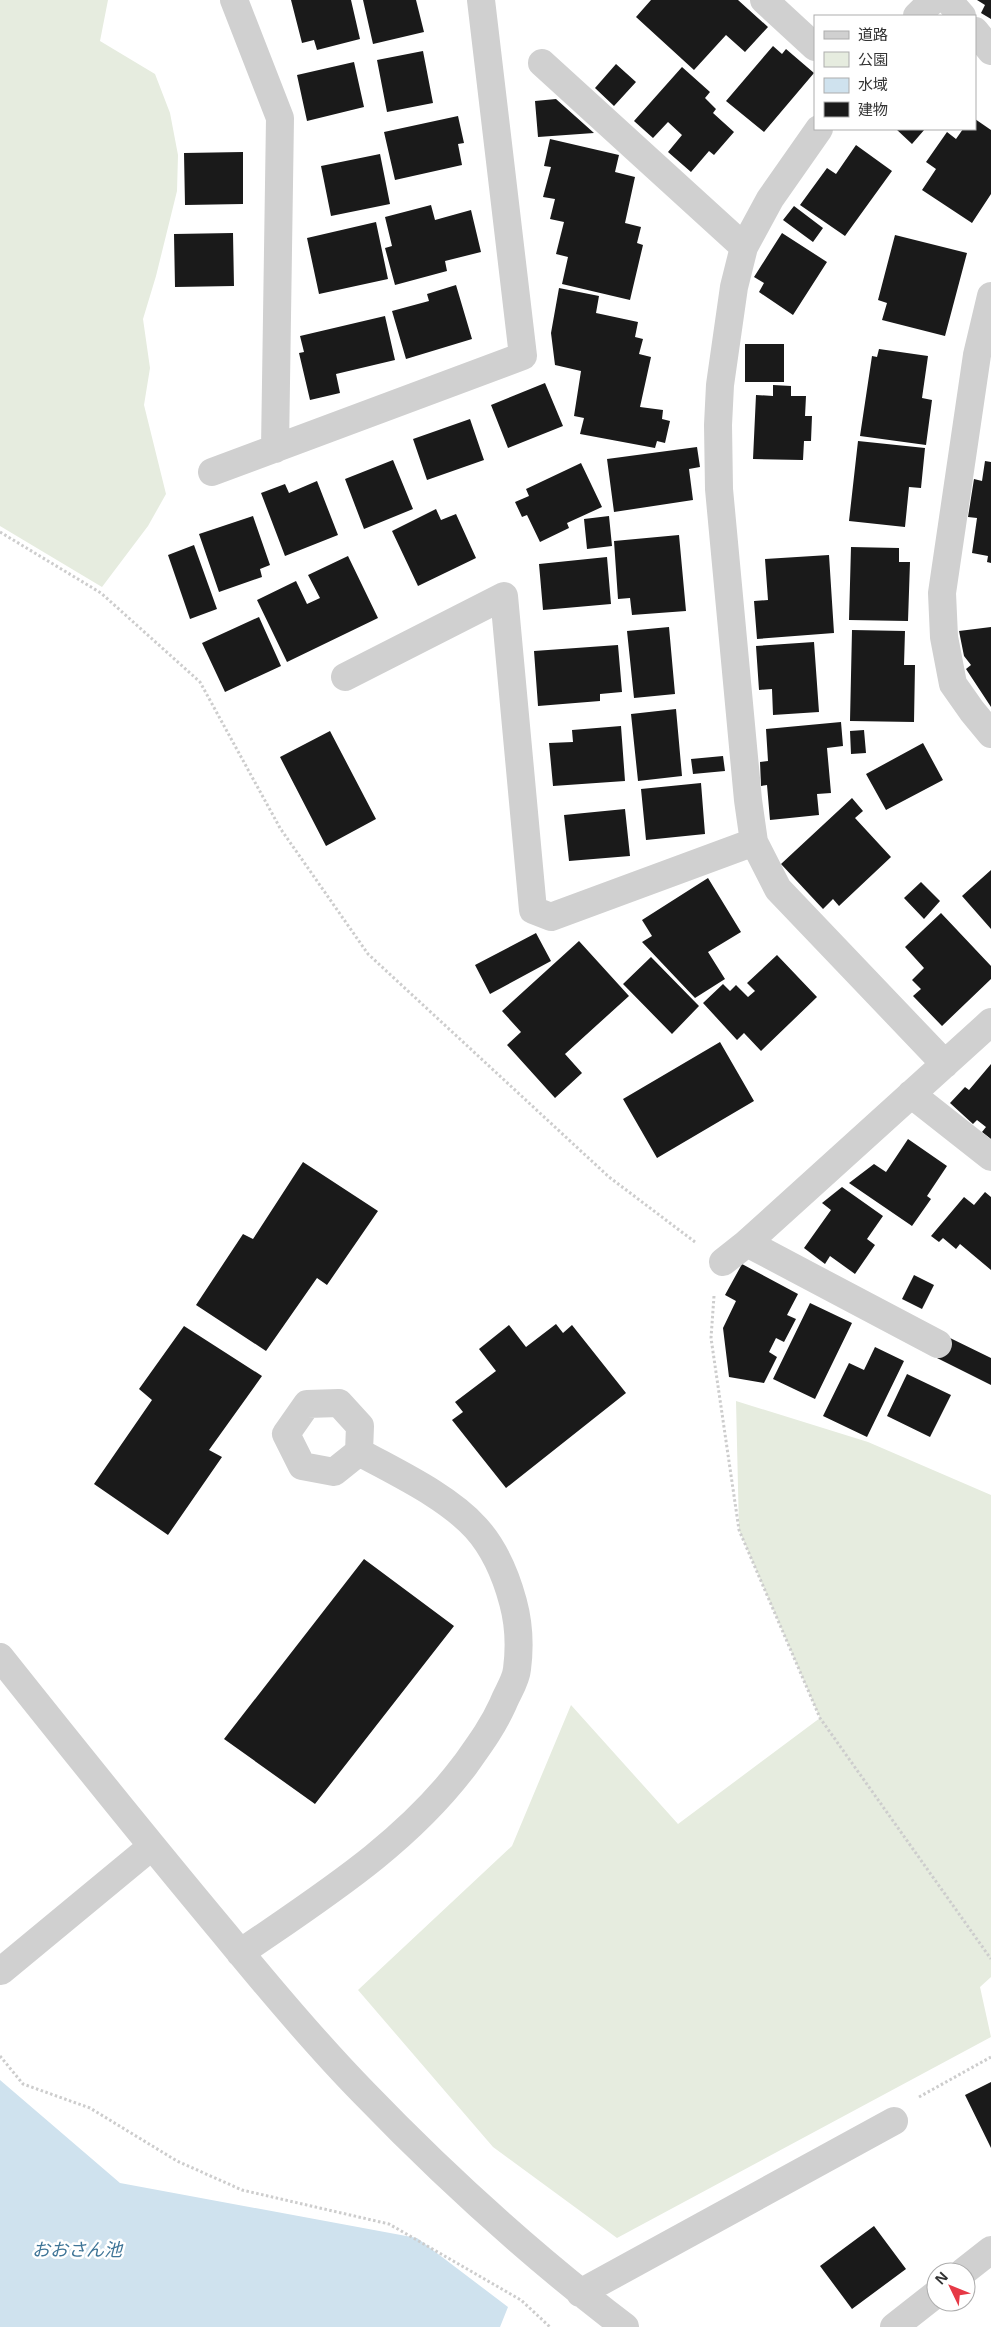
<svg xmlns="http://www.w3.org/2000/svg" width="991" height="2327" font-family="'Noto Sans','Noto Sans JP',sans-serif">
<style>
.green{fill:#e6ecdf}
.water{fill:#cfe2ee}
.building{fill:#1a1a1a}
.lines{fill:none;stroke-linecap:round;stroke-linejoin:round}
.path{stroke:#cdcdcd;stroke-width:3;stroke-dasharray:2.5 2.5;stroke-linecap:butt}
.minor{stroke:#d0d0d0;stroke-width:28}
.labels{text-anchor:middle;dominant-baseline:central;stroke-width:5;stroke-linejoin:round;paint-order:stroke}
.water-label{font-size:18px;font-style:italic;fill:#3f7597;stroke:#fff}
</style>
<rect width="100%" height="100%" fill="#fff"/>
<path class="green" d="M0 0H108L100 41 155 74 170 113 178 155 177 191 156 276 143 319 150 368 144 405 166 494 148 526 102 587 0 526Z
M736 1401 868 1442 991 1495V1977L980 1987 991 2037 617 2238 493 2147 358 1990 512 1846 571 1705 678 1824 820 1718 739 1530Z"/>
<path class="water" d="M0 2080 120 2183 417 2238 508 2307 500 2327H0Z"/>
<path class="building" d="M291 0H351L360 39 317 50 314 40 302 43Z
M363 0H416L424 32 373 44Z
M651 0H738L768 27 745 52 726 35 694 70 636 17Z
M977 0H991V19L981 13 985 5Z
M773 46 782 54 786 49 814 73 764 132 726 101Z
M423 51 433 103 387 112 377 60Z
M354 62 364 107 307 121 297 75Z
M616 64 636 82 614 106 595 88Z
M682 67 710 92 705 98 716 109 713 113 734 132 714 155 709 151 691 172 668 152 682 135 668 122 653 138 634 121Z
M556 99 594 133 538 137 535 101Z
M458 116 464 143 458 144 462 165 395 180 384 132Z
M975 119 991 130V194L972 223 922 190 936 169 926 162 947 132 956 139 963 129H975Z
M896 129H925L912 144Z
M550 139 619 155 615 172 635 177 625 223 641 227 637 243 643 245 630 300 562 284 568 257 556 254 564 222 550 219 555 199 543 197 551 167 544 166Z
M856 145 892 171 845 236 800 205 827 168 836 174Z
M243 152V204L185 205 184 153Z
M380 154 390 204 331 216 321 166Z
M431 205 435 220 471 210 481 252 445 261 447 271 395 285 385 248 392 246 385 217Z
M794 206 823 228 813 242 783 220Z
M376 222 388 279 319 294 307 238Z
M233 233 234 286 175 287 174 234Z
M782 233 827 262 793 315 759 292 764 283 754 277Z
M895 235 967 253 945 336 882 320 887 303 878 300Z
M456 285 472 339 406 359 392 311 429 301 427 294Z
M559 288 599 296 596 313 638 322 635 337 643 339 639 354 651 357 640 407 663 410 662 419 670 421 665 443 657 441 655 448 580 434 584 418 574 416 581 371 555 365 551 333Z
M385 316 395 360 336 374 340 393 310 400 299 353 304 352 300 336Z
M745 344H784V382H745Z
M879 349 928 356 922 398 932 400 926 445 860 436 872 356 877 357Z
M545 383 563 426 508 448 491 405Z
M773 385 791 386V396H806L805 416H812L811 441H804L803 460 753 459 756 395 773 396Z
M470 419 484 460 427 480 413 439Z
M858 441 925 448 921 488 909 487 905 527 849 521Z
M697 447 700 467 689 469 693 500 614 512 607 459Z
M393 460 413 509 364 529 345 479Z
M985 461 991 462V563L987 562 988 556 972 553 977 518 968 517 974 479 982 481Z
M581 463 602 507 567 523 569 528 540 542 527 515 522 517 515 502 529 496 526 489Z
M317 481 338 535 285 556 261 493 285 484 289 493Z
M436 509 441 520 456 514 476 558 418 586 392 531Z
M253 516 270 565 260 569 262 577 219 592 199 534Z
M609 516 612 546 587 549 584 519Z
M679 535 686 611 632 615 630 598 618 599 614 541Z
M194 545 217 609 190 619 168 555Z
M851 547 899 548V562H910L908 621 849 620Z
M829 555 834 633 757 639 754 601 768 600 765 559Z
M348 556 378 618 287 662 257 600 296 581 307 604 320 598 308 575Z
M607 557 611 604 543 610 539 564Z
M259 617 281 666 225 692 202 643Z
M669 627 675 694 634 698 627 631Z
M991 627V707L966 669 971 665 964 656 959 631Z
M852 630 905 631 904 665H915L914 722 850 721Z
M814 642 819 712 773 715 772 689 759 690 756 646Z
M618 645 622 692 600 694V701L538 706 534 651Z
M676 709 682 776 638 781 631 714Z
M841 722 843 746 827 748 831 793 817 794 819 815 770 820 767 785 761 786 760 762 768 761 766 729Z
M621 726 625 781 553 786 549 743 573 742 572 730Z
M864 730 866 753 851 754 850 731Z
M330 731 376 819 326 846 280 757Z
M923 743 943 780 886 810 866 774Z
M723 756 725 771 693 774 691 759Z
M701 783 705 834 646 840 641 789Z
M852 798 863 811 855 818 891 857 839 906 833 899 823 909 781 864Z
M625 809 630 856 569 861 564 815Z
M991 870V929L962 896Z
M708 878 741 932 708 952 725 979 695 998 642 942 652 936 642 920Z
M921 882 940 901 924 919 904 898Z
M941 913 991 966V979L942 1026 913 996 921 989 912 980 924 968 905 947Z
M536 933 551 961 490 994 475 965Z
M579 941 629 996 565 1054 582 1073 555 1098 507 1045 521 1032 502 1011Z
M777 955 817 997 761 1051 744 1033 737 1040 703 1003 723 984 730 991 736 985 748 997 755 991 747 983Z
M651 957 699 1006 672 1034 623 984Z
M720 1042 754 1101 657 1158 623 1099Z
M991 1064V1139L982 1132 986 1127 977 1120 973 1124 950 1103 965 1087 969 1090Z
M908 1139 947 1166 927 1196 931 1199 912 1226 849 1183 874 1164 886 1172Z
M303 1162 378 1211 327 1285 317 1278 266 1351 196 1305 243 1234 253 1239Z
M842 1187 883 1216 867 1239 875 1245 855 1274 830 1256 825 1264 804 1248 831 1210 822 1203Z
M985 1192 991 1197V1270L960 1244 956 1249 943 1238 939 1242 931 1236 964 1197 974 1205Z
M742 1264 798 1294 787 1315 796 1319 784 1342 776 1338 769 1352 777 1357 764 1383 729 1377 723 1328 736 1301 725 1295Z
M914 1275 934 1285 922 1309 902 1299Z
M810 1303 852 1323 815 1399 773 1379Z
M556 1324 563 1333 572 1325 626 1393 506 1488 452 1420 463 1412 455 1402 496 1371 479 1349 509 1325 526 1347Z
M184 1326 262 1376 209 1450 222 1457 168 1535 94 1484 152 1400 139 1389Z
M948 1337 991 1358V1385L937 1358Z
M875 1347 904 1361 867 1437 823 1416 849 1363 864 1370Z
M907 1374 951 1395 930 1437 887 1416Z
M364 1559 454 1626 315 1804 224 1739Z
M991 2082V2148L965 2095Z
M874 2226 906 2269 852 2309 820 2266Z"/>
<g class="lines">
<path class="path" d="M0 532 101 593 200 682 280 828 368 954 609 1177 695 1242
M714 1296 711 1338 739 1530 820 1718 991 1959
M0 2056 23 2084 90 2108 177 2161 242 2190 389 2224 521 2300 550 2327
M919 2097 991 2057"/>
<path class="minor" d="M234 0 280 118 275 449
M764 0 815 47
M948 0 962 16
M917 16 933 0
M975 31 991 51
M542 63 744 247
M819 129 770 199 744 247 734 287 720 385 718 425 719 489 748 800 754 842 778 889 945 1064
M991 296 977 355 942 593 944 637 953 684 972 711 991 734
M212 472 523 356 481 0
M345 677 504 596 533 910 551 917 754 842
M911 1094 991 1157
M747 1243 938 1344
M723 1262 747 1243 991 1022
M339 1403 360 1426 359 1452 334 1472 302 1466 286 1434 307 1404Z
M0 1657C74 1750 148 1842 224 1933 269 1988 314 2042 364 2093 445 2177 532 2256 625 2327
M240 1953C321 1897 405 1845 465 1765 480 1744 492 1728 503 1704 507 1693 516 1681 517 1669 520 1646 519 1624 513 1602 506 1576 494 1548 476 1528 447 1496 397 1473 359 1452
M1 1971 151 1847
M963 2272 991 2250
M580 2293 894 2121
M894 2327 936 2294"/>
</g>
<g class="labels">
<g class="water-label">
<text x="77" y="2249">おおさん池</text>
</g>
</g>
<rect x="814" y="15" width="162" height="115" fill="#ffffff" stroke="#adadad"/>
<rect x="824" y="31" width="25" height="8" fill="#d0d0d0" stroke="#adadad"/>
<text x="858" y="40" font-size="15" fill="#333333">道路</text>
<rect x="824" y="52" width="25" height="15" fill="#e6ecdf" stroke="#adadad"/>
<text x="858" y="65" font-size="15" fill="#333333">公園</text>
<rect x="824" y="78" width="25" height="15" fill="#cfe2ee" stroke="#adadad"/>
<text x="858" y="90" font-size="15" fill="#333333">水域</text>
<rect x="824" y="102" width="25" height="15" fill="#1a1a1a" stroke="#adadad"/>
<text x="858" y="115" font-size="15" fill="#333333">建物</text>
<g transform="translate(951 2287) rotate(313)"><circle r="24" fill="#ffffff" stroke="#adadad"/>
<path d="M0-4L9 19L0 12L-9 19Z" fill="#e63946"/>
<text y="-8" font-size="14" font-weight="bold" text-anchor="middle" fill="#333333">N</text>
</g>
</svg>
